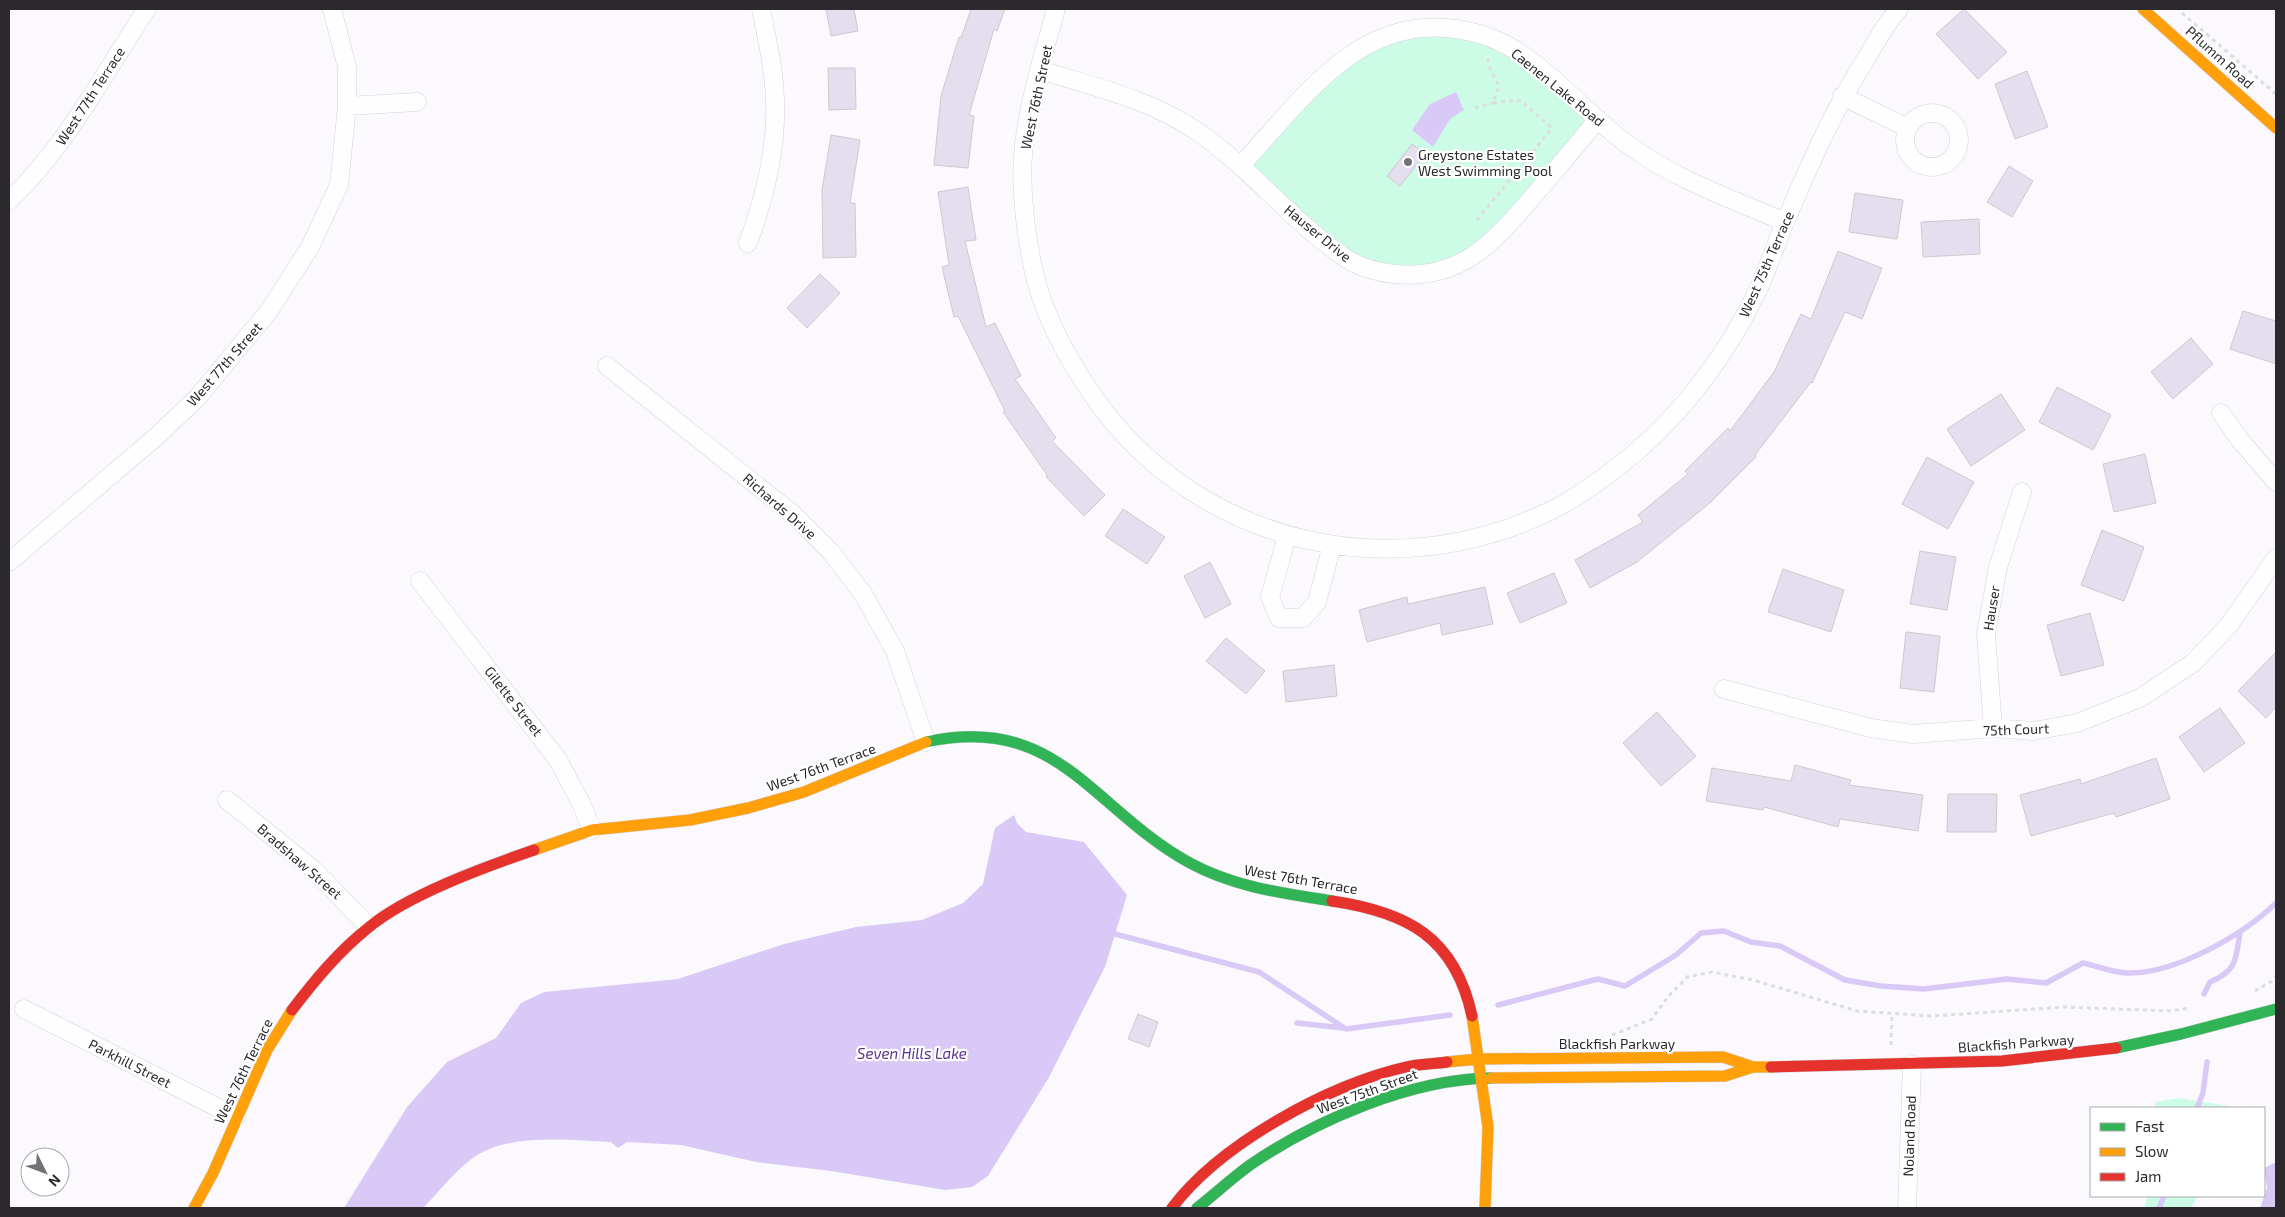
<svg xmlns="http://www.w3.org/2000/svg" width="2285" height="1217" font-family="'Exo 2',sans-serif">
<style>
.green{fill:#cdfce6}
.water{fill:#d9c9f6}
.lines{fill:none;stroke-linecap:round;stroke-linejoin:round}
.stream{stroke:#d9c9f6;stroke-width:5.5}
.building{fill:#e5deef;stroke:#cccace}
.street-casing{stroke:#d4d2d6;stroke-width:19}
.fast-casing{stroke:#d4d2d6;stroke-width:12}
.slow-casing{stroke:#d4d2d6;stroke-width:12}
.jam-casing{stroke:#d4d2d6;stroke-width:12}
.path{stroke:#ddddde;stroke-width:3;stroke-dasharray:4 4;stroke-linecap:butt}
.street{stroke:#fefeff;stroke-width:18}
.fast{stroke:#30b455;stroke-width:11}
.slow{stroke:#ff9f0a;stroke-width:11}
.jam{stroke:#e5322d;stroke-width:11}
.poi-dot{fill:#747276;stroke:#fff;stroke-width:2}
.labels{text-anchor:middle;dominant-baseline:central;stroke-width:4.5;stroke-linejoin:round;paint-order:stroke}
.street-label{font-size:14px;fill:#2b292e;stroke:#fff}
.poi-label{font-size:14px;fill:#2b292e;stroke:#fff;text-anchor:start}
.water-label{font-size:15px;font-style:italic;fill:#5c338d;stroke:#fff}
</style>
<rect width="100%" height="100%" fill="#fbf9fd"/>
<path class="green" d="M1401 30 1494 38 1598 119 1458 265 1365 268 1241 165 1333 66Z
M2178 1098 2229 1106V1108H2155V1102Z
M2148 1196H2198L2191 1208H2144Z"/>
<path class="water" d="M1456 92 1464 110 1450 119 1433 147 1412 130 1430 104Z
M1014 815 1017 823 1026 832 1084 842 1127 895 1105 967 1048 1079 988 1176 972 1187 945 1190 831 1171 756 1162 681 1145 627 1142 618 1148 611 1142C568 1140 504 1132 469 1161 452 1174 438 1193 423 1208H344L407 1107 447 1062 496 1038 521 1003 544 992 678 979 784 944 856 927 922 920 963 903 983 884 995 828Z
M2276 1162V1208H2260L2267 1188 2264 1168Z"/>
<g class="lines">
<path class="stream" d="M1115 934 1259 972 1346 1029 1450 1015
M2204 994 2210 982C2237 971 2236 959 2240 932
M1498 1005 1598 979 1625 986 1676 955 1701 933 1724 931 1751 942 1780 946 1845 980 1881 986 1924 989 2007 979 2046 983 2083 963C2097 966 2114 973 2128 973 2175 974 2243 935 2276 903
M1297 1023 1344 1028
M2197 1108 2203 1093 2207 1062
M2159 1208 2164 1196"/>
</g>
<path class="building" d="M826 9H854L858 31 831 36Z
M971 9H1005L997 31 994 29 969 115 974 116 968 168 934 165 941 96 959 37 961 38Z
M1964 9 2007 52 1978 79 1936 34Z
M828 68H855L856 109 829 110Z
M2027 71 2048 127 2015 139 1995 84Z
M831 135 860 140 850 203H855L856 257 823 258 822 190Z
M1412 144 1425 154 1400 186 1387 176Z
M2009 166 2033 181 2012 217 1987 202Z
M968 187 976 240 965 241 986 327 995 323 1021 376 1015 379 1056 438 1052 441 1105 495 1084 516 1046 477 1047 475 1003 412 1005 411 958 316 954 317 942 267 949 265 938 192Z
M1855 193 1903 200 1897 239 1849 232Z
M1979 219 1980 254 1923 257 1921 222Z
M1838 251 1882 268 1862 319 1845 312 1812 383 1811 382 1755 455 1756 457 1711 502 1637 562 1590 588 1575 560 1643 522 1638 515 1688 474 1685 471 1728 428 1730 431 1774 372 1801 314 1811 319Z
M820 274 840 293 807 328 787 308Z
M2243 311 2276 321V364L2230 349Z
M2191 338 2213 364 2173 399 2151 372Z
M2057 387 2111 415 2093 450 2039 422Z
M2001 394 2025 430 1971 466 1947 429Z
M2145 454 2156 503 2114 512 2103 464Z
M1927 457 1974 482 1948 529 1902 504Z
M1123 509 1165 537 1147 564 1105 536Z
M2102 530 2144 547 2124 601 2081 585Z
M1920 551 1956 557 1947 610 1910 604Z
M1210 562 1231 604 1205 618 1184 576Z
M1783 569 1844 590 1831 632 1768 612Z
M1554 573 1567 603 1520 623 1507 593Z
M1485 587 1493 624 1442 635 1440 623 1367 642 1359 610 1407 597 1408 604Z
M2090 613 2104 665 2061 676 2047 625Z
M1906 632 1940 636 1934 692 1900 688Z
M1226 638 1265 671 1246 694 1206 661Z
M2276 652V707L2266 718 2238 691Z
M1334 665 1337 696 1286 702 1283 671Z
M2220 708 2245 743 2204 772 2179 737Z
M1657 712 1696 756 1661 786 1623 743Z
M2156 758 2170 799 2116 817 2114 813 2031 836 2020 795 2080 779 2081 784Z
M1795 765 1851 780 1849 785 1923 795 1918 831 1840 819 1838 827 1764 807 1763 810 1706 801 1712 768 1791 781Z
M1948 794H1997L1996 832H1947Z
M1138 1014 1158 1022 1149 1047 1128 1039Z"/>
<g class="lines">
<g class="street-casing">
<path id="street" d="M1056 9C1044 53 1029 99 1024 145 1019 185 1025 228 1033 268 1043 316 1068 360 1096 400 1202 548 1400 590 1560 506 1587 491 1612 472 1636 452 1685 410 1729 351 1757 292 1767 271 1774 249 1783 227 1808 168 1834 108 1869 54 1878 38 1887 22 1899 9
M1040 70C1095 87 1150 99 1198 132 1252 169 1293 223 1347 259 1361 268 1378 272 1394 274 1464 281 1496 239 1537 192 1557 168 1578 144 1598 119
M1842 96 1908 128
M347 106 417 102
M1905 140a27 27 0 1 1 54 0a27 27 0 1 1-54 0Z
M1241 165C1298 105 1353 20 1446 28 1471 30 1495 37 1517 51 1557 77 1588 115 1627 144 1674 179 1732 199 1785 222
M9 201C68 144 102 76 147 9
M748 243C765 197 777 149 775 100 774 69 767 39 761 9
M607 366 794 515 831 552 863 594 895 651 926 742
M2221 413 2240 440 2276 482
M1287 536 1270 597 1279 618H1303L1317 602 1332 545
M9 562 157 436 197 398 269 311 310 247 339 185 347 106V67L332 9
M420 581 558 760 581 803 592 830
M1724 689 1871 728 1913 734 1993 728 2034 731 2077 723 2140 698 2193 663 2229 625 2276 558
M1993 728 1986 634 1998 567 2022 492
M227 800 314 870 369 927
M24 1009 236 1117
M1907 1208 1912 1064"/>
</g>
<g class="fast-casing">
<path id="fast" d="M926 742C1059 713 1091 809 1190 863 1234 887 1282 893 1332 901
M2116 1048 2181 1034 2276 1009
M1197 1208C1215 1194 1232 1178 1250 1165 1316 1120 1411 1079 1491 1078"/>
</g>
<g class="slow-casing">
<path id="slow" d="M2143 9 2276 128
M534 850 592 830 690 820 748 808 804 792 926 742
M1472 1016 1488 1127 1485 1208
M1447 1062 1479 1059 1723 1057 1753 1067
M1491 1078 1725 1076 1753 1067H1771
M194 1208 213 1173 267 1050 292 1010"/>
</g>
<g class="jam-casing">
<path id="jam" d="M1332 901C1407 912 1455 937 1472 1016
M292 1010C315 980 338 952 368 928 407 895 485 867 534 850
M1771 1067 2002 1061 2116 1048
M1172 1208C1219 1145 1329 1084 1406 1067 1419 1064 1434 1064 1447 1062"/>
</g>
<path class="path" d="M2182 13 2276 94
M1475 108 1493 103
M1477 220 1552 128 1521 101 1517 100 1493 103 1499 86 1488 65V55
M2255 991 2274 980 2276 976
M1612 1035 1652 1019 1667 998 1687 977 1712 972 1753 980 1857 1011 1932 1016 2064 1007 2171 1011 2189 1008
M1891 1045 1892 1014"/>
<use href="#street" class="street"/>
<use href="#fast" class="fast"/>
<use href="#slow" class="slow"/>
<use href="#jam" class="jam"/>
</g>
<circle class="poi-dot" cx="1408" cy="162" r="5"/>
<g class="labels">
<g class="street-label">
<text transform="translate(2220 57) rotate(42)">Pflumm Road</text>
<text transform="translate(1558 87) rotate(39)">Caenen Lake Road</text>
<text transform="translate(90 96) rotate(-57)">West 77th Terrace</text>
<text transform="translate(1036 97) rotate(-78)">West 76th Street</text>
<text transform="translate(1318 233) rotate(39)">Hauser Drive</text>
<text transform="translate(1766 264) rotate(-66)">West 75th Terrace</text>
<text transform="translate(224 364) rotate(-49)">West 77th Street</text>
<text transform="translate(780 506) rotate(41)">Richards Drive</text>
<text transform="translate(1991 608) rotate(-81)">Hauser</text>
<text transform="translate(514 701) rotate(52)">Gilette Street</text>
<text transform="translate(2016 729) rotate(-2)">75th Court</text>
<text transform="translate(821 767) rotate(-20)">West 76th Terrace</text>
<text transform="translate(300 861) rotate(41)">Bradshaw Street</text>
<text transform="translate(1301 879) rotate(10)">West 76th Terrace</text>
<text x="1617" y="1043">Blackfish Parkway</text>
<text transform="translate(2016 1043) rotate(-4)">Blackfish Parkway</text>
<text transform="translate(130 1063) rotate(27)">Parkhill Street</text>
<text transform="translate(243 1071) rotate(-64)">West 76th Terrace</text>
<text transform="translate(1367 1091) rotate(-20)">West 75th Street</text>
<text transform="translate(1909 1136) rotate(-88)">Noland Road</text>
</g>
<g class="poi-label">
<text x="1418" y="154">Greystone Estates<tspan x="1418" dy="16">West Swimming Pool</tspan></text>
</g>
<g class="water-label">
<text x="912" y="1053">Seven Hills Lake</text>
</g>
</g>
<rect width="2285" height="1217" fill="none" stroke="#2b292e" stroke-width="20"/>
<rect x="2090" y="1107" width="175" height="90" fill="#ffffff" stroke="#aaa9ab"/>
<rect x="2100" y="1123" width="25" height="8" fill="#30b455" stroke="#aaa9ab"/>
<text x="2135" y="1132" font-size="15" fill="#2b292e">Fast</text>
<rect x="2100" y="1148" width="25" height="8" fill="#ff9f0a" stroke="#aaa9ab"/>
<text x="2135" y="1157" font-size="15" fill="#2b292e">Slow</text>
<rect x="2100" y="1173" width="25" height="8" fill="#e5322d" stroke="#aaa9ab"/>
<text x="2135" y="1182" font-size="15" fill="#2b292e">Jam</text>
<g transform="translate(45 1172) rotate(132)"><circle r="24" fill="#ffffff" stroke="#aaa9ab"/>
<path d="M0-4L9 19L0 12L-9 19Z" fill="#747276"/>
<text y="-8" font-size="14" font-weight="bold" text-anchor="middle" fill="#2b292e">N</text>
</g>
</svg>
